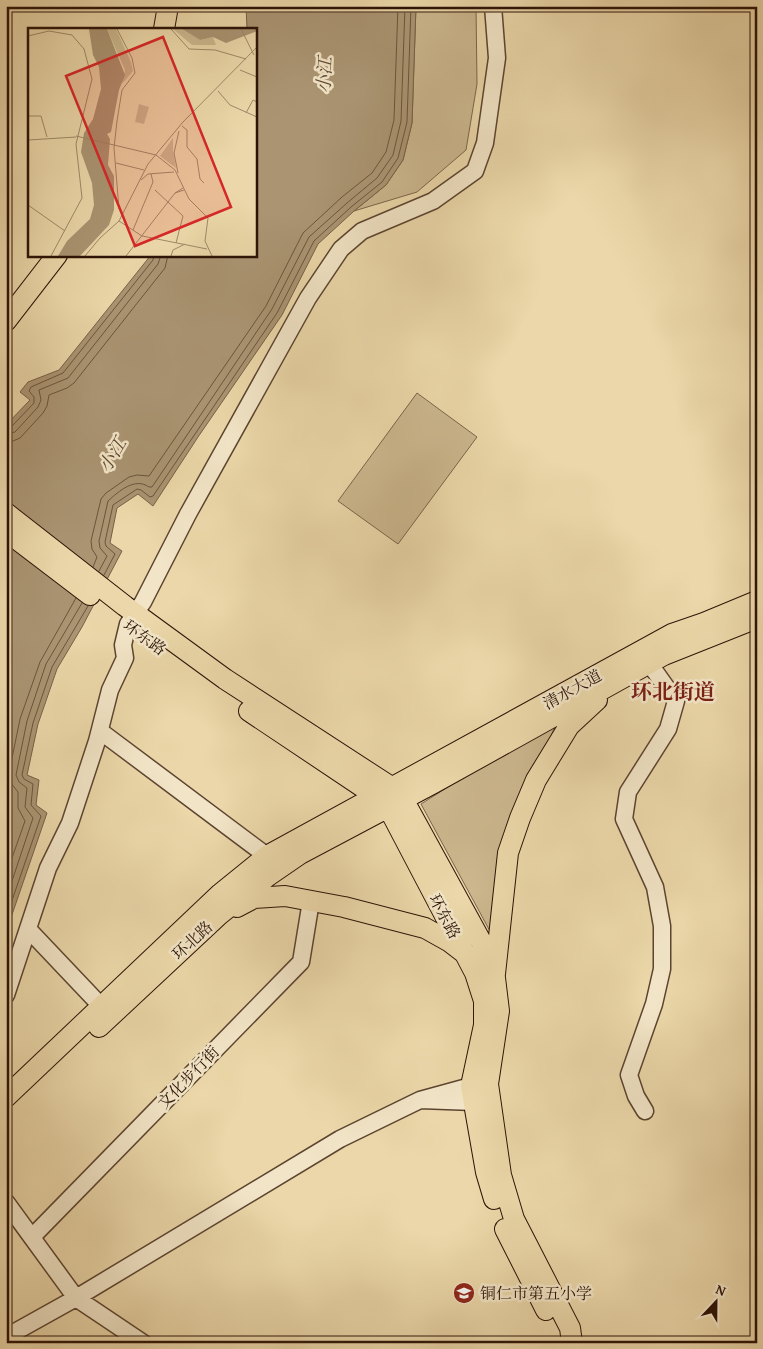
<svg xmlns="http://www.w3.org/2000/svg" width="763" height="1349" font-family="'Gentium Book Plus','Noto Serif SC',serif">
<style>
.green{fill:#cbb68d;stroke:#7c644a}
.water{fill:#aa9472;stroke:#786047}
.lines{fill:none;stroke-linecap:round;stroke-linejoin:round}
.shore{stroke:#6b543c;stroke-width:1}
.minor-casing{stroke:#5c4430;stroke-width:19}
.major-casing{stroke:#2c1307;stroke-width:22}
.minor{stroke:#f2e5c7;stroke-width:16}
.major{stroke:#ebd7a9;stroke-width:20}
.labels{text-anchor:middle;dominant-baseline:central;stroke-width:5;stroke-linejoin:round;paint-order:stroke}
.street-label{font-size:16px;fill:#2c1307;stroke:#f2e5c7}
.poi-label{font-size:16px;fill:#2c1307;stroke:#f2e5c7;text-anchor:start}
.water-label{font-size:18px;font-style:italic;fill:#5e4732;stroke:#f2e5c7}
.district-label{font-size:21px;font-weight:bold;fill:#7a1f14;stroke:#f2e5c7}
.inset-road{fill:none;stroke:#9f8968;stroke-width:1}
.view{fill:#d62828;fill-opacity:0.15;stroke:#d62828;stroke-width:2.5}
.inset-edge{fill:none;stroke:#2c1307;stroke-width:2.5}
</style>
<rect width="100%" height="100%" fill="#ebd7a9"/>
<filter id="stains"><feTurbulence type="fractalNoise" baseFrequency=".004" numOctaves="4"/><feColorMatrix values="0 0 0 0 .2 0 0 0 0 .09 0 0 0 0 .02 0 0 0 .5 -.17"/></filter>
<radialGradient id="worn" r=".72"><stop offset=".6" stop-color="#630" stop-opacity="0"/><stop offset="1" stop-color="#630" stop-opacity=".3"/></radialGradient>
<path class="green" d="M416 6H476L477 84 466 150 417 192 354 211 386 185 403 160 412 123Z
M417 393 477 437 398 544 338 501Z
M559 717 520 808 491 933 421 804Z"/>
<path class="water" d="M246 6H416L412 123 403 160 386 185 354 211 318 244 282 315 198 437 153 506 138 494 117 508 110 543 122 551 82 627 57 669 38 724 27 775 39 780 36 805 47 813 6 932V425L30 400 20 392 28 382 59 370 151 255H255V29H247Z"/>
<g class="lines">
<path class="shore" d="M6 428 12 426 34 403V397L29 391 31 387 63 373 153 260 154 255
M6 434 15 432 38 407 41 400 39 390 68 378 158 264 161 255
M6 442 13 441 20 438 43 413 47 406 49 395 67 388 74 383 165 268 168 255
M93 567 97 557 92 549 91 541 101 499 106 493 129 477 137 475 149 476 266 306 303 233 342 197 372 173 386 152 394 120 398 6
M99 571 107 556 100 548 99 541 108 501C119 491 135 477 149 487H152L272 309 309 237 347 203 377 178 393 155 401 121 405 6
M104 575 115 554 106 546 105 542 113 505 137 489 141 490 150 497 153 496 277 313 314 241 351 207 382 182 398 158 407 122 411 6
M6 875 25 821 18 808V792L11 783 9 773 20 719 40 662 76 598
M6 899 33 818 25 807 27 788 19 782 16 775 27 721 46 664 82 603
M6 918 41 816 31 805 33 784 24 779 22 775 33 723 52 667 88 606"/>
<g class="minor-casing">
<path id="minor" d="M100 731 267 856
M28 929 101 1006
M6 995 48 868 70 823 97 741 110 690 125 658 123 645 128 624 143 602 188 514 308 298 341 249 362 231 433 201 475 171 485 143 497 58 493 6
M484 1085 471 1086 420 1100 474 1102 485 1101
M645 1111 636 1096 629 1075 654 1004 662 969V926L655 887 624 819 628 792 668 729 676 701 649 663
M6 1202 76 1298 143 1343
M32 1237 301 962 311 901
M6 1337 76 1298 340 1139 420 1100"/>
</g>
<g class="major-casing">
<path id="major" d="M164 29 168 6
M6 321 57 255
M6 513 125 606 225 679 391 787 403 799 482 943 495 978 499 1011 488 1084 501 1175 514 1219 570 1328 572 1343
M6 531 90 595
M249 711 376 796 388 807 475 973 484 1001V1025L471 1086 486 1172 494 1199
M237 907 254 898 285 896 344 907 425 928 450 942 463 952
M495 974 508 853 520 818 536 780 569 726 597 700
M99 1027 219 915 268 876 300 854 432 784 664 655 757 618
M6 1097 220 894 267 856 672 634 704 623 757 601
M505 1229 546 1310"/>
</g>
<use href="#minor" class="minor"/>
<use href="#major" class="major"/>
</g>
<defs>
<g id="school-disc" transform="scale(1.125)"><circle r="9.5" fill="#8f2418" stroke="#f2e5c7"/><path d="M0-5L7-2L0 1L-7-2ZM-4 1L0 2.5L4 1V4Q0 6-4 4Z" fill="#fff"/></g>
</defs>
<g fill-rule="evenodd">
<use href="#school-disc" x="464" y="1293"/>
</g>
<g class="labels">
<g class="street-label">
<text transform="translate(145 637) rotate(36)">环东路</text>
<text transform="translate(572 689) rotate(-29)">清水大道</text>
<text transform="translate(445 916) rotate(62)">环东路</text>
<text transform="translate(192 940) rotate(-43)">环北路</text>
<text transform="translate(188 1077) rotate(-46)">文化步行街</text>
</g>
<g class="poi-label">
<text x="480" y="1293">铜仁市第五小学</text>
</g>
<g class="water-label">
<text transform="translate(324 75) rotate(-87)">小江</text>
<text transform="translate(112 455) rotate(-59)">小江</text>
</g>
<g class="district-label">
<text x="673" y="691">环北街道</text>
</g>
</g>
<g transform="translate(28 28)">
<rect width="229" height="229" fill="#ebd7a9"/>
<path d="M79 1H88L103 34 105 43 94 56 97 42ZM145 1H154L172 12 185 9 188 17H164ZM111 76 121 79 116 96 107 94ZM145 110V123L148 140 132 128Z" fill="#cbb68d"/>
<path d="M61 1H79L97 47 91 62 83 104 79 106 82 111 80 137 86 148V182L81 197 52 228H30L39 213 62 191 66 177 64 155 53 124 56 105 65 91 73 61 71 39 65 27ZM154 1H229V3L198 15 185 9 172 12Z" fill="#aa9472"/>
<path class="inset-road" d="M89 1 104 30 107 45 94 62 89 93 86 120 91 181M143 1 161 21 187 22 218 31M213 1 226 27M0 8 21 3 44 7 56 21 64 51 48 116 54 170 23 228M212 42 229 49M190 63 202 77 229 89M218 85 225 72 229 74M0 88H13L19 109M154 98 159 102V119L169 131 172 151 176 155M48 108 128 127 147 142 161 171 180 190 177 213 184 228M0 112 48 109M88 135 116 142M150 145 146 125 151 103M113 152 120 146 146 144M155 160 147 165 156 162M127 162 155 188 148 215M0 177 37 203M91 193 114 208 179 221M105 202 125 154 123 146M57 228 72 210 91 193 120 136 155 94 229 19M98 228 147 165M143 228 145 222 157 216"/>
<path class="view" d="M135 9 203 179 107 218 38 48Z"/>
<rect width="229" height="229" class="inset-edge"/>
</g>
<rect width="763" height="1349" fill="none" stroke="#ebd7a9" stroke-width="25"/>
<rect x="8" y="8" width="748" height="1334" fill="none" stroke="#2c1307" stroke-width="2.5"/>
<rect x="12" y="12" width="738" height="1324" fill="none" stroke="#2c1307"/>
<g transform="translate(716 1302) rotate(22)" stroke="#f2e5c7" stroke-width="4" paint-order="stroke">
<path d="M0-4L9 19L0 12L-9 19Z" fill="#2c1307"/>
<text y="-8" font-size="14" font-weight="bold" text-anchor="middle" fill="#2c1307">N</text>
</g>
<rect width="100%" height="100%" filter="url(#stains)"/>
<rect width="100%" height="100%" fill="url(#worn)"/>
</svg>
